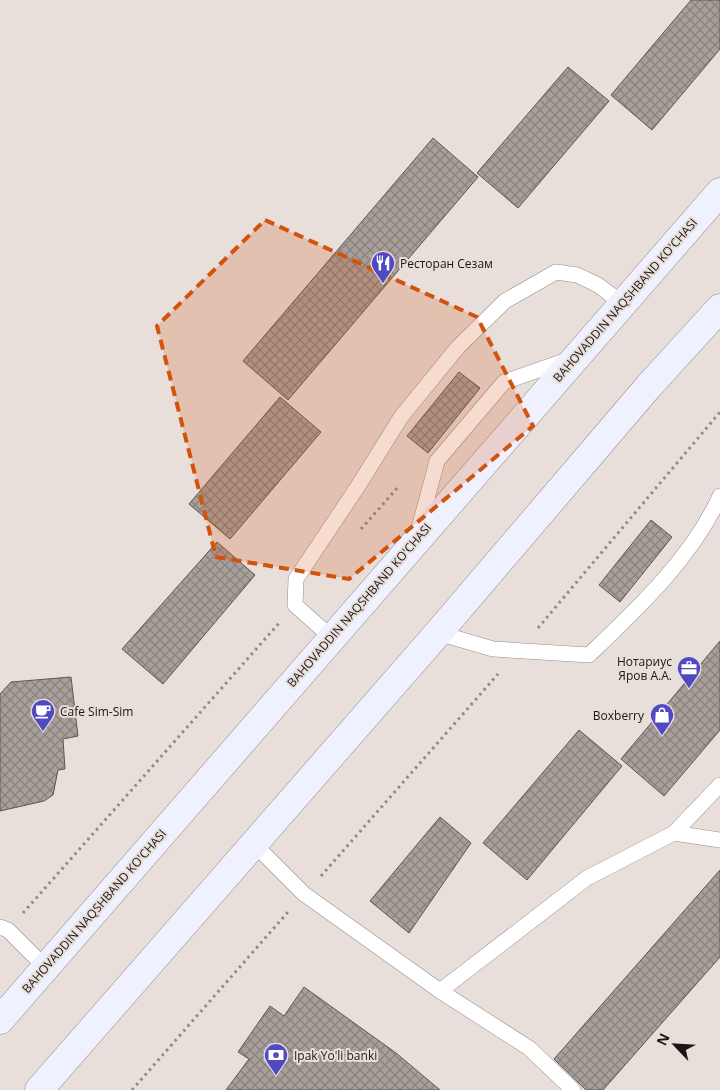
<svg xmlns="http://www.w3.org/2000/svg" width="720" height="1090" font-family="'Open Sans',sans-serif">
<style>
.building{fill:url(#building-cross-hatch);stroke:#5e5652}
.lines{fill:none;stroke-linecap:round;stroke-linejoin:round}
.service-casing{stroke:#978e8a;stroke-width:16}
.secondary-casing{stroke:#978e8a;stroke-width:29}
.path{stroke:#908986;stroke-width:3;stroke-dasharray:2.5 4;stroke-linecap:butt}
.service{stroke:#fff;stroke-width:15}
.secondary{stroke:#eff1fe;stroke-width:28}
.marked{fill:#d3520d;fill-opacity:0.2;stroke:#d3520d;stroke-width:4;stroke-dasharray:10 6;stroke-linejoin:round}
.labels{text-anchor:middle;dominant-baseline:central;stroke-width:4;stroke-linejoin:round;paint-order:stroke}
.poi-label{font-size:12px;fill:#1a1615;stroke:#e8deda;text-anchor:start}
.street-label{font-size:12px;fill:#1a1615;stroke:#e8deda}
</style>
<defs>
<pattern id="building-cross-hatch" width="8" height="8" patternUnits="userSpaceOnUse" patternTransform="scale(1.25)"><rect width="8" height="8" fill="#a89f9b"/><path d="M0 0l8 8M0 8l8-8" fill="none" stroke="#88817d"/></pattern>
</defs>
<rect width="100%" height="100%" fill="#e8deda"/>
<path class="building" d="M691 0H720V49L652 130 611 95Z
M568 67 609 101 518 208 477 173Z
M433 138 478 177 288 400 243 361Z
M459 372 480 388 428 453 407 436Z
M280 397 321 432 230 539 189 504Z
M651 520 672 537 620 602 599 585Z
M217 542 255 575 163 684 122 649Z
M720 641V730L664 796 621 759Z
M71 677 78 736 63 739 65 769 58 770 53 795 44 801 0 811V694L11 682Z
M579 730 622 766 527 880 483 843Z
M440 817 471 843 409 933 370 901Z
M720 870V957L603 1090H586L554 1059Z
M304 987 396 1053 440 1090H226L249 1059 238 1052 270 1006 284 1016Z"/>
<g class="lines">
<g class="service-casing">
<path id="service" d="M418 532 437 461 504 382 570 359
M438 633 493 649 589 655C637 609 692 558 720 496
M331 637 295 605 296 579 360 483 401 417 458 347 505 301 556 272 577 275 598 285 622 303
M674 833 720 785
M253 843 304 894 440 991 529 1048 573 1090
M0 927 8 930 45 967
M440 991 587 878 674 833 720 840"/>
</g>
<g class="secondary-casing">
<path id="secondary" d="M0 1020 720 192
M39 1090 438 633 648 387 720 308"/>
</g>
<path class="path" d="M361 529 399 486
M538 628 720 412
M321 876 498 674
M23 913 280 622
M132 1090 288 912"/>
<use href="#service" class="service"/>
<use href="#secondary" class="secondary"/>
</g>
<path class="marked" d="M265 220 477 317 533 426 349 579 216 557 157 326Z"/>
<defs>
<g id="restaurant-pin" transform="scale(1.25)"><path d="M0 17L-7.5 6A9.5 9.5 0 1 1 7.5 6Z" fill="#4f4ac1" stroke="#e8deda"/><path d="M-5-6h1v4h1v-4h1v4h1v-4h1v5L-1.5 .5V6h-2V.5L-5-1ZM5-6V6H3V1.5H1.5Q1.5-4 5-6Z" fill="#fff"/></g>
<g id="office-pin" transform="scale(1.25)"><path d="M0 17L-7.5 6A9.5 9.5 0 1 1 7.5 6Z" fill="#4f4ac1" stroke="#e8deda"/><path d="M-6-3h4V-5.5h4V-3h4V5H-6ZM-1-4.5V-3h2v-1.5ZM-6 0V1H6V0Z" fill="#fff"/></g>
<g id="cafe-pin" transform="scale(1.25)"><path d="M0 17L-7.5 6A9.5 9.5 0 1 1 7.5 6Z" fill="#4f4ac1" stroke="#e8deda"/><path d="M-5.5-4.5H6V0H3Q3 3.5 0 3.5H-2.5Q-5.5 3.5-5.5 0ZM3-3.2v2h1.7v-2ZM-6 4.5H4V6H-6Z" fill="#fff"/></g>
<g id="shop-pin" transform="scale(1.25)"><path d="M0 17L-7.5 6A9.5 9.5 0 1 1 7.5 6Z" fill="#4f4ac1" stroke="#e8deda"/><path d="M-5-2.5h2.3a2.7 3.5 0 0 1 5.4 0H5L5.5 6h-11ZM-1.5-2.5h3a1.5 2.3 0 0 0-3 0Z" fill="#fff"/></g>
<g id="bank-pin" transform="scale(1.25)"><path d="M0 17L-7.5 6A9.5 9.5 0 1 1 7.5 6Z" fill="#4f4ac1" stroke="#e8deda"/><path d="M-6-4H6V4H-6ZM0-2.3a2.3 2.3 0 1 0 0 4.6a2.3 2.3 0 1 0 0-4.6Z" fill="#fff"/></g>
</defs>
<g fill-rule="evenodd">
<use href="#restaurant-pin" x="383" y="263"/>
<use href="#office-pin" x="689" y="668"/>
<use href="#cafe-pin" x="43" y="711"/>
<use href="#shop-pin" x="662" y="715"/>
<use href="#bank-pin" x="276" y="1055"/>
</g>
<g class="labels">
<g class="poi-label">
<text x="400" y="263">Ресторан Сезам</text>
<text x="672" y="661" text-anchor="end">Нотариус<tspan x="672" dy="14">Яров А.А.</tspan></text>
<text x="60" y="711">Cafe Sim-Sim</text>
<text x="644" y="715" text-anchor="end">Boxberry</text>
<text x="294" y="1055">Ipak Yo'li banki</text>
</g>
<g class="street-label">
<text transform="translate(625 300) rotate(-49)">BAHOVADDIN NAQSHBAND KO'CHASI</text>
<text transform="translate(359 605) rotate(-49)">BAHOVADDIN NAQSHBAND KO'CHASI</text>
<text transform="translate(94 911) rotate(-49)">BAHOVADDIN NAQSHBAND KO'CHASI</text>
</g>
</g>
<g transform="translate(675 1045) rotate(295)" stroke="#e8deda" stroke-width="4" paint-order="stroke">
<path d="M0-4L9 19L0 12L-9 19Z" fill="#1a1615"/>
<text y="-8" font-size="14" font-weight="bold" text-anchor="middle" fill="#1a1615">N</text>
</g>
</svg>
